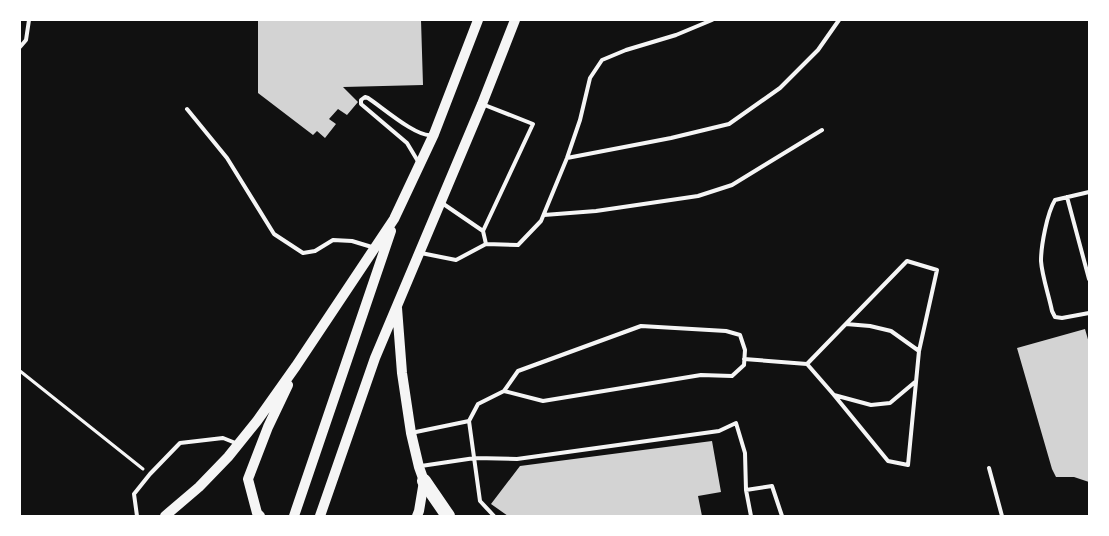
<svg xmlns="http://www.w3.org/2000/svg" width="1109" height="536" font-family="'PT Sans',sans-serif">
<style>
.building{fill:#d3d3d3}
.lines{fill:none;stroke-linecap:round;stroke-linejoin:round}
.path{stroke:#f5f5f5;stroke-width:3}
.service{stroke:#f5f5f5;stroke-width:4}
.secondary{stroke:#f5f5f5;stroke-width:10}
.trunk{stroke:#f5f5f5;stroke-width:14}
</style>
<rect width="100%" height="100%" fill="#111"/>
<path class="building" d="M258 20H421L423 85 343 87 358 102 347 115 338 109 329 119 336 124 325 138 317 131 313 135 258 93Z
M1085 329 1089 343V482L1074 477H1056L1052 469 1017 348Z
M712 441 721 492 698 496 702 516H508L491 504 520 466Z"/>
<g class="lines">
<path class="path" d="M20 371 143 469"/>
<path class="service" d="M20 47 26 40 29 20
M482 104 533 124 483 231
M187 109 227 158 274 234 303 253 315 251 333 240 352 241 375 248
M567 158 671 138 729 124 780 88 818 50 839 20
M419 163 407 143 361 104V100L365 97 368 98C382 107 417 138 432 135
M1089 192 1055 200C1047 213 1041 246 1041 261 1042 276 1049 296 1052 311L1055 317 1062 318 1089 313
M1067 197 1089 279
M442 203 483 231 486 244
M544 215 596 211 698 196 732 185 822 130
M421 253 456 260 486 244 518 245 541 221 567 158 580 120 590 78 602 60 626 50 676 35 712 20
M846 324 870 326 891 331 919 351
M744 359 807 364 834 395 888 461 908 465 919 351 937 270 907 261 807 364
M834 395 871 405 890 403 915 382
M411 433 469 421
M421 466 475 458 517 459 719 431 736 423 745 453 746 490
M989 468 1002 516
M137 516 134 494 150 474 180 443 223 438 238 444
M494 516 480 501 469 421 478 404 504 391 518 371 641 326 726 331 740 335 745 350 744 365 732 376 701 375 543 401 504 391
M751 516 746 490 772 486 782 516"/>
<path class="secondary" d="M397 308 402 373 411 433 419 467 424 481 419 511 417 516
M165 516 199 487 228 457 257 421 296 366 394 219 434 134 478 20
M260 516 257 513 248 479 268 427 288 385
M294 516 391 231
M320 516 375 358 482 104 515 20"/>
<path class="trunk" d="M424 481 448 516"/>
</g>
<rect width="1109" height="536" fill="none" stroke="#ffffff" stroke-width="42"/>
</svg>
